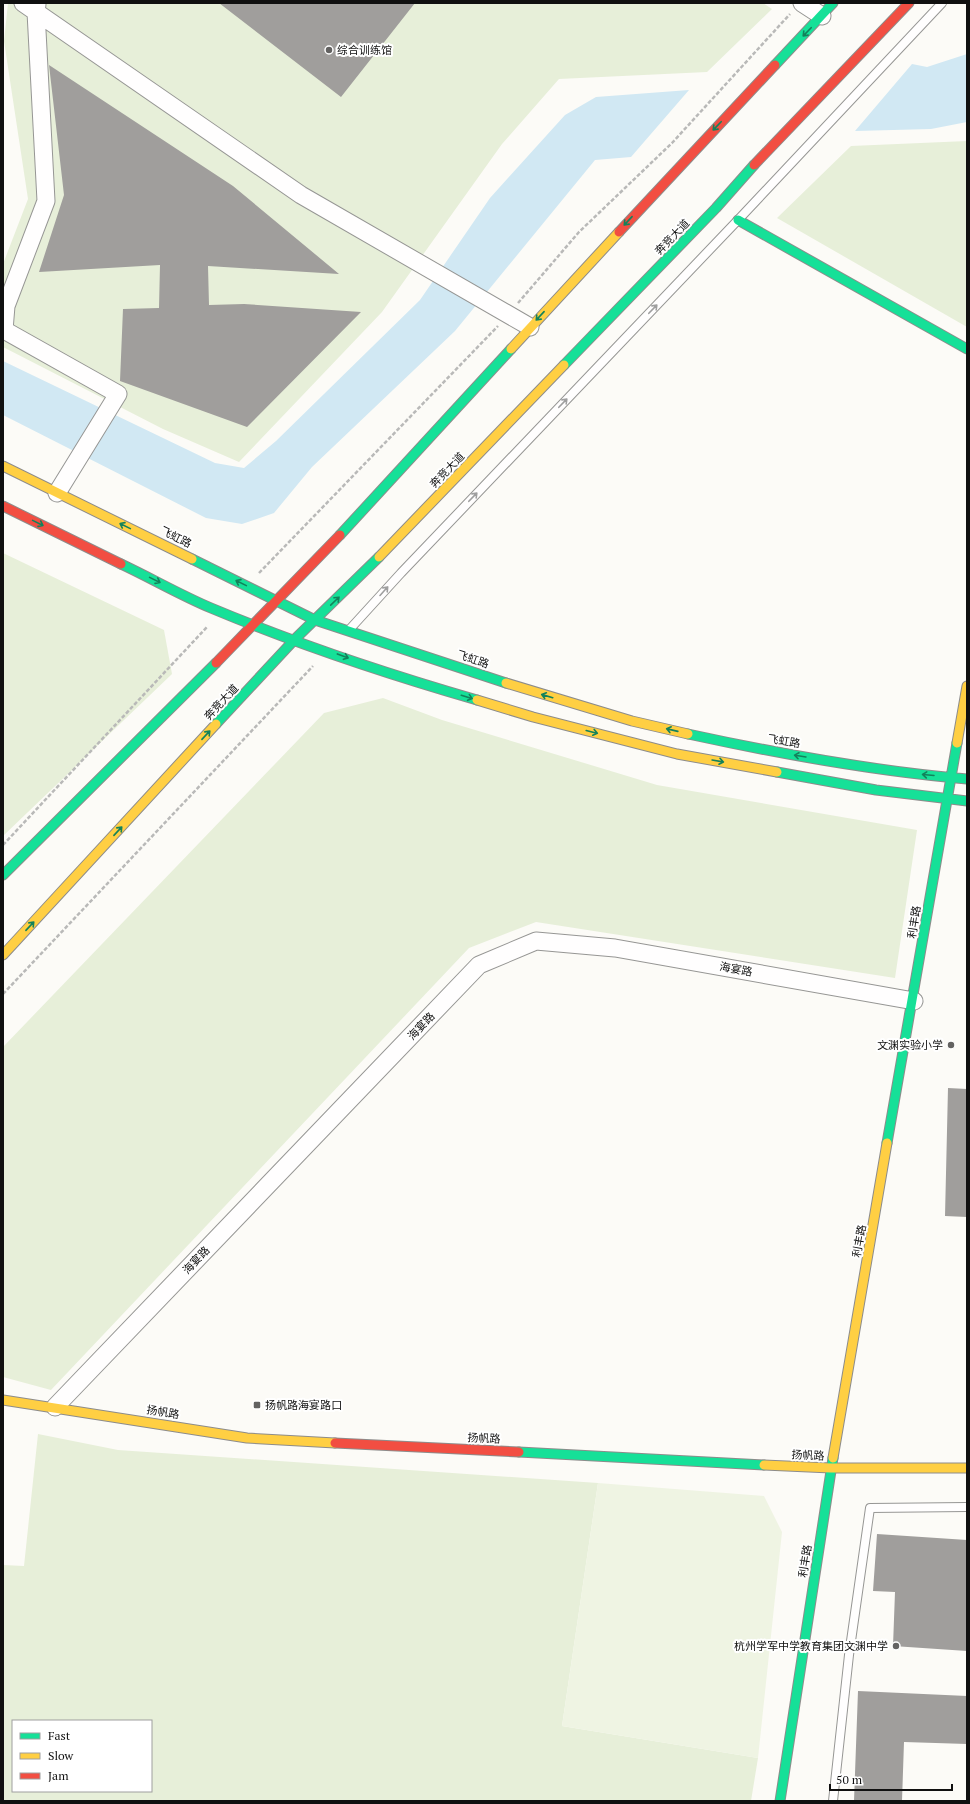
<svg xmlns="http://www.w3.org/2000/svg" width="970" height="1804" font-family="'PT Serif','Noto Sans SC',serif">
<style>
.green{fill:#e7efd9;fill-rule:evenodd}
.pitch{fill:#eff4e3}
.water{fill:#d1e8f3}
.building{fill:#a09e9c}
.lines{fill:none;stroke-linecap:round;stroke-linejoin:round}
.lane-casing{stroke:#969694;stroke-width:10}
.street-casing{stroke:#969694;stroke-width:19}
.fast-casing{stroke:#8d8c8b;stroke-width:11}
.slow-casing{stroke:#8d8c8b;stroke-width:11}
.jam-casing{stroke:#8d8c8b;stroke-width:11}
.path{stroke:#b9b9b8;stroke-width:2.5;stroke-dasharray:4 2;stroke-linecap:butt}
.lane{stroke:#fffefe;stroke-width:8}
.street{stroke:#fffefe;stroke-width:17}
.fast{stroke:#16e098;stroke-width:9}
.slow{stroke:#ffcf43;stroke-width:9}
.jam{stroke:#f24e42;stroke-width:9}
.oneway{stroke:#13825b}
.oneway2{stroke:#9f9f9f}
.poi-dot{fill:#636261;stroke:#fff;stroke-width:1.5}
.labels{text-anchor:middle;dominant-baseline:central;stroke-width:4;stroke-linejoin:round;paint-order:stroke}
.poi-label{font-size:11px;fill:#101010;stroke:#fff;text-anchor:start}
.street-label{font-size:11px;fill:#101010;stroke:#fff}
</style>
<rect width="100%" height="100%" fill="#fcfbf7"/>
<path class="green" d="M8 3H763L772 9 707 72 559 79 502 144 382 312 239 462 163 429 3 347V264L28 199 4 41Z
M967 141V327L777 218 851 146Z
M3 553 164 630 172 674 3 836Z
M383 698 442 720 657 785 917 830 895 978 536 922 469 948 51 1390 3 1377V1047L324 713Z
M38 1434 118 1450 598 1483 562 1726 758 1758 751 1801H3V1565L24 1566ZM13 1721H151V1791H13Z"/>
<path class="pitch" d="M598 1483 764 1496 782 1532 758 1758 562 1726Z"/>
<path class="water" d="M967 54V122L931 129 855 131 912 64 927 67Z
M689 90 631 157 595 160 455 331 312 467 274 513 242 524 206 518 3 415V361L215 463 244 468 276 441 420 300 490 198 565 115 596 97Z"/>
<path class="building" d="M219 3H415L341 97Z
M49 65 233 186 339 274 208 266 209 305 244 304 361 312 247 427 120 381 123 309 159 308 160 265 39 272 64 195Z
M948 1088 967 1089V1217L945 1216Z
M877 1534 967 1540V1651L893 1646 895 1592 873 1591Z
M858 1691 967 1696V1744L904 1742 902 1801H854Z"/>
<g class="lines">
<g class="lane-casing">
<path id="lane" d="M349 630 401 573 738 220 942 3
M833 1801 849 1655 870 1508 967 1507"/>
</g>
<g class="street-casing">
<path id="street" d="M23 3 301 195 530 327
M802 3 822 16
M37 4 36 12 46 201 6 306 4 330 118 394 57 493
M55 1407 479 965 536 941 615 948 914 1001"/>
</g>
<g class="fast-casing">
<path id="fast" d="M775 65 833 3
M738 220 967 349
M564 365 716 208 754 165
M340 535 511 349
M192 559 315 620 506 683
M121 564C151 578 180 595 211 608 297 644 387 674 477 700
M216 724 296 638 379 557
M688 734C780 754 873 771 967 779
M777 772 876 790 967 801
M3 875 216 663
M887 1143 957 743
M519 1452 764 1465
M780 1801 833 1458"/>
</g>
<g class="slow-casing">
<path id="slow" d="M511 349 619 232
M3 466 192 559
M379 557 564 365
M506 683 632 721 688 734
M477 700 533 717 677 754 777 772
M957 743 967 686
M3 955 216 724
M3 1400 247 1438 335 1443
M833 1458 887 1143
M764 1465 831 1468H967"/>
</g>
<g class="jam-casing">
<path id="jam" d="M754 165 909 3
M619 232 775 65
M3 506 121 564
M216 663 340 535
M335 1443 519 1452"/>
</g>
<path class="path" d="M518 303 579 232 672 143 790 14
M259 573 498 326
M3 845 207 627
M3 994 313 666"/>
<use href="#lane" class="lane"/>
<use href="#street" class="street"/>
<use href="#fast" class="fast"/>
<use href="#slow" class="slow"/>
<use href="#jam" class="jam"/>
</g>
<defs><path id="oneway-shaft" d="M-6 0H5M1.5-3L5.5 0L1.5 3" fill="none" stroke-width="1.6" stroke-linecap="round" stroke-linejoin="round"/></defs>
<g class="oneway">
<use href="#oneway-shaft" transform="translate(807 32) rotate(134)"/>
<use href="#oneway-shaft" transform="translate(717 126) rotate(134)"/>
<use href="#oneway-shaft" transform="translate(628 221) rotate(133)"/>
<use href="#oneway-shaft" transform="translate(540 316) rotate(133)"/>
<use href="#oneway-shaft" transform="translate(38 523) rotate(26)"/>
<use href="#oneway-shaft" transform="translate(125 526) rotate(-154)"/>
<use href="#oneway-shaft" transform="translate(155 580) rotate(26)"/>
<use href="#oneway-shaft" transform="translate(241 583) rotate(-154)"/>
<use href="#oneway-shaft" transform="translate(335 601) rotate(-44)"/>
<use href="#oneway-shaft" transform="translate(343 656) rotate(20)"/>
<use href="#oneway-shaft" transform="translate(547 696) rotate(-164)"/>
<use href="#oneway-shaft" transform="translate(467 697) rotate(17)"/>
<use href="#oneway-shaft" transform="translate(672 730) rotate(-167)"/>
<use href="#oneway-shaft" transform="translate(592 732) rotate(14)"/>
<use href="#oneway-shaft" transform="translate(206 735) rotate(-47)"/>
<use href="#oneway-shaft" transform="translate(800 756) rotate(-171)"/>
<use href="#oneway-shaft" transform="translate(718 761) rotate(10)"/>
<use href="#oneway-shaft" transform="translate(928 775) rotate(-175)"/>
<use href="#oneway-shaft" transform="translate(118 831) rotate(-47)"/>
<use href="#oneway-shaft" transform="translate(30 926) rotate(-47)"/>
</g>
<g class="oneway2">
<use href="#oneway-shaft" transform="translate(653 309) rotate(-46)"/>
<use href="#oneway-shaft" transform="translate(563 403) rotate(-46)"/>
<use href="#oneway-shaft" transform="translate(473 497) rotate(-46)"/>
<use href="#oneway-shaft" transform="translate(384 591) rotate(-48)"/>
</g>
<g class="poi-dot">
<circle cx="329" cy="50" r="4"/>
<circle cx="951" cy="1045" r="4"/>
<rect x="253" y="1401" width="8" height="8" rx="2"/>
<circle cx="896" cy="1646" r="4"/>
</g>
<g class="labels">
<g class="poi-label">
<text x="337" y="50">综合训练馆</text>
<text x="943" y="1045" text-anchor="end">文渊实验小学</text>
<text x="265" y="1405">扬帆路海宴路口</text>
<text x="888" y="1646" text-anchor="end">杭州学军中学教育集团文渊中学</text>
</g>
<g class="street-label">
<text transform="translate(672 237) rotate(-46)">奔竞大道</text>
<text transform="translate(447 470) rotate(-46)">奔竞大道</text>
<text transform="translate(176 537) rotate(26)">飞虹路</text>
<text transform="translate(473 659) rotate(19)">飞虹路</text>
<text transform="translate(221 702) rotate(-47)">奔竞大道</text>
<text transform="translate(784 741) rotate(9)">飞虹路</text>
<text transform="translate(914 922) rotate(-81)">利丰路</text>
<text transform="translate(736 969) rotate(10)">海宴路</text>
<text transform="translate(421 1026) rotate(-46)">海宴路</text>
<text transform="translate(859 1241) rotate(-80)">利丰路</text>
<text transform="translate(196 1260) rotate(-46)">海宴路</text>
<text transform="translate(163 1412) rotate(9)">扬帆路</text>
<text transform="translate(484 1438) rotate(3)">扬帆路</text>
<text transform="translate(808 1455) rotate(3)">扬帆路</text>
<text transform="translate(805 1561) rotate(-81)">利丰路</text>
</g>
</g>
<rect width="970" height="1804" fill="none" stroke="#101010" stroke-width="8"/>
<rect x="12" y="1720" width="140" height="72" fill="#ffffff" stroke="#9f9f9f"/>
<rect x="20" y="1733" width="20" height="6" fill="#16e098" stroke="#9f9f9f"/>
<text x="48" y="1740" font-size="12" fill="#101010">Fast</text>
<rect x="20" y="1753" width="20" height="6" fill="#ffcf43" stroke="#9f9f9f"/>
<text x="48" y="1760" font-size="12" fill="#101010">Slow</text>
<rect x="20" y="1773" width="20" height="6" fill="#f24e42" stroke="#9f9f9f"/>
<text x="48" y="1780" font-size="12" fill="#101010">Jam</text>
<path d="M830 1784v6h122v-6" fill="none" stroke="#101010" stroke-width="2"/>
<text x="836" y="1784" font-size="12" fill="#101010" stroke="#ffffff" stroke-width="3" paint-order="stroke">50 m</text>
</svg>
